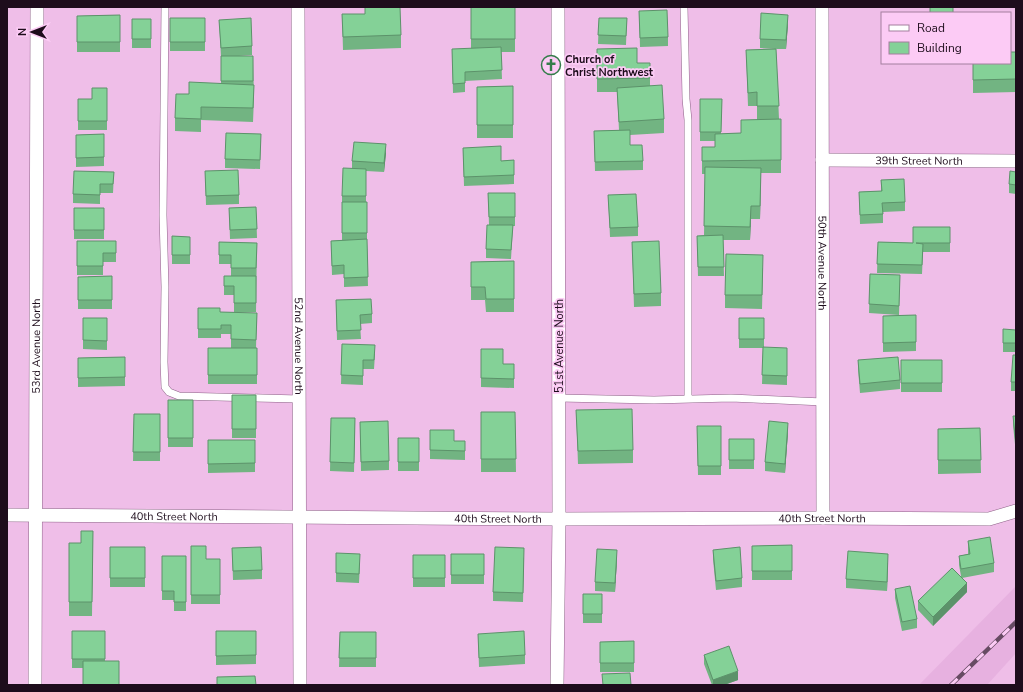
<svg xmlns="http://www.w3.org/2000/svg" width="1023" height="692" font-family="'Nunito Sans',sans-serif">
<style>
.built{fill:#e7b1e0}
.lines{fill:none;stroke-linecap:round;stroke-linejoin:round}
.service-casing{stroke:#8e6288;stroke-width:8}
.minor-casing{stroke:#8e6288;stroke-width:14}
.service{stroke:#fff;stroke-width:7}
.minor{stroke:#fff;stroke-width:13}
.rail-casing{stroke:#674b63;stroke-width:4.5}
.rail{stroke:#fccbf5;stroke-width:3;stroke-dasharray:9;stroke-linecap:butt}
.wall{fill:#72b482}
.shaded-wall{fill:#5c926a}
.building{fill:#84d197;stroke:#5c926a}
.labels{text-anchor:middle;dominant-baseline:central;stroke-width:3.5;stroke-linejoin:round;paint-order:stroke}
.poi-label{font-size:11px;font-weight:bold;fill:#1e0d1c;stroke:#fccbf5;text-anchor:start}
.street-label{font-size:11px;fill:#1e0d1c;stroke:#fccbf5}
</style>
<rect width="100%" height="100%" fill="#efbee8"/>
<path class="built" d="M1016 586V653L987 685H919Z"/>
<g class="lines">
<g class="service-casing">
<path id="service" d="M165 7 163 215 165 287 164 362 165 387 169 392 179 396 299 399
M684 7 686 99 688 120V399
M559 398 654 400 731 398 823 402"/>
</g>
<g class="minor-casing">
<g id="minor">
<path id="s1" d="M298 7 300 685"/>
<path id="s2" d="M822 7 823 518"/>
<path id="s3" d="M822 160 1016 161"/>
<path id="s4" d="M7 515 559 519 823 518 989 519 1016 511"/>
<path id="s5" d="M35 685 37 7"/>
<path d="M557 685 559 519 558 7"/>
</g>
</g>
<use href="#service" class="service"/>
<use href="#minor" class="minor"/>
<g class="rail-casing">
<path id="rail" d="M951 685 1016 622"/>
</g>
<use href="#rail" class="rail"/>
</g>
<path class="wall" d="M471 7H515V52H501L502 79 465 81V92L453 93 452 49H471Z
M989 7H1011V8Z
M639 11 668 37V46L640 47Z
M342 14 401 35V48L343 50Z
M120 15V52H77V16Z
M170 18H205V51H170Z
M599 18H627L626 45 598 44Z
M132 19H151V48H132Z
M219 20 252 46V55L239 56H253L254 98 253 122 201 120V132L175 131V118L189 94 221 83V57Z
M788 24 786 49H776L779 119H781V173H761L760 219H751L750 240H723L724 276H698L697 236 704 235 705 174H702V147H715V141H700V99H722L721 134 741 133 757 120V106H748L746 50 775 49 760 48V39Z
M597 49 637 63H650V85L664 119V133L630 135V145L643 161V170L595 171 594 131 619 130 617 92H597Z
M1016 52V92L973 93V63Z
M513 86V138H477V87Z
M107 88V130H78V99H92Z
M104 134V166L76 167V135Z
M261 134 260 169 225 168V159Z
M463 148 501 161 514 160V184L464 186Z
M386 153 384 172 366 171V202H367V242L368 286 344 287V274L332 275 331 241 342 240V196L352 168V161Z
M205 171 239 195V204L206 205Z
M114 172 113 193H100V204L73 203V194Z
M1016 172V194L1009 193V184Z
M881 180 905 202V211L883 212V223L860 224 859 192 881 191Z
M488 193H515V226H513L511 259 486 258V249L489 225Z
M608 195 638 227V236L610 237Z
M256 207 257 238 230 239 229 208Z
M74 208H104V239H74Z
M950 227V252H923L922 274 877 273 878 242 913 243Z
M172 236 190 237V264H172Z
M77 241H116V262H103V275H77Z
M219 242 257 243 256 312H234V295H224V276H231V264H219Z
M632 242 661 293V306L634 307Z
M514 261V312H486L485 300H471V262Z
M763 268 762 309 725 308V295Z
M870 274 900 275 899 315 869 313Z
M112 276V309H78V277Z
M336 300 372 314V323L360 324 361 339 337 340Z
M198 308 220 312 257 313 256 348H257V384H208V348H231V334H221V338H198Z
M916 315V351L883 352V316Z
M83 318H107V350L83 349Z
M739 318H764V347L787 357V385L762 384 763 348H739Z
M1016 330V352H1003V343Z
M342 344 375 354 374 369H363V385L341 384Z
M481 349 503 364H514V388L481 387Z
M1016 355V391H1011V382Z
M125 357V386L78 387V358Z
M858 360 900 380V389L860 393 858 369Z
M901 360H942V392H901Z
M232 395H256V438H232Z
M168 400H193V447H168Z
M576 410 633 450V463L578 464Z
M481 412H515L516 472H481Z
M134 414H160V461H133Z
M1013 416H1016V454L1013 425Z
M331 418H355L354 472 330 471Z
M360 422 389 461V470L361 471Z
M697 426H721V475H698Z
M980 428 981 473 938 474V429Z
M430 430 454 441H465V460L430 459Z
M788 432 785 473 765 471V462Z
M398 438H419V471H398Z
M729 439H754V469H729Z
M208 440H255V472L208 473Z
M93 531 92 616H69V543H81Z
M968 541 994 563V572L962 578 967 592 933 626 918 610V601L961 576 959 565V556L968 554Z
M792 545V580H752V546Z
M191 546 206 559H220V604H191Z
M110 547H145V587H110Z
M232 548 262 570V579L233 580Z
M713 550 742 578V587L716 590 713 559Z
M451 554H484V584H451Z
M413 555H445V587H413Z
M162 556H186V611H174V600H162Z
M524 557 523 602 493 601V592Z
M617 559 615 592 595 591V582Z
M360 563 359 583 336 582V573Z
M888 563 887 591 846 588V579Z
M895 589 917 619V628L902 631 895 598Z
M583 594H602V623H583Z
M72 631H105V661L83 668H72Z
M216 631H256V664L216 665Z
M340 632H376V667H339Z
M478 634 525 655V664L479 667Z
M634 641V672H600V642Z
M704 655 738 680 724 685H712L704 664Z"/>
<path class="shaded-wall" d="M788 15V24L786 49V40Z
M386 144V153L384 172V163Z
M761 168V181L760 219V206Z
M751 206V219L750 240V227Z
M788 423V432L785 473V464Z
M617 550V559L615 592V583Z
M888 554V563L887 591V582Z
M967 583V592L933 626V617Z
M738 671V680L724 685H713V680Z"/>
<path class="building" d="M365 7H400L401 35 343 37 342 14H365Z
M471 7H515V39H471Z
M930 7H953V13H930Z
M667 10 668 37 640 38 639 11Z
M761 13 788 15 786 40 760 39Z
M120 15V42H77V16Z
M170 18H205V42H170Z
M251 18 252 46 221 48 219 20Z
M599 18H627L626 36 598 35Z
M132 19H151V39H132Z
M501 47 502 70 465 72V83L453 84 452 49Z
M637 48V63H650V78L597 79V49Z
M776 49 779 106H757V92L748 93 746 50Z
M1010 52H1016V79L973 80V63H1010Z
M221 56H253V81H221Z
M189 82 254 85 253 108 201 107V119L175 118 176 94H189Z
M662 85 664 119 619 122 617 88Z
M513 86V125H477V87Z
M92 88H107V121H78V99H92Z
M700 99H722L721 132H700Z
M781 119V160L702 161V147H715V134L741 133V120Z
M630 130V145H642L643 161 595 162 594 131Z
M226 133 261 134 260 160 225 159Z
M104 134V157L76 158V135Z
M354 142 386 144 384 163 352 161Z
M501 146V161L514 160V175L464 177 463 148Z
M705 167 761 168 760 206H751L750 227 704 226Z
M343 168 366 169V196H342Z
M238 170 239 195 206 196 205 171Z
M74 171 114 172 113 184H100V195L73 194Z
M1010 171 1016 172V185L1009 184Z
M904 179 905 202 882 203 883 214 860 215 859 192 882 191 881 180Z
M488 193H515V217H489Z
M636 194 638 227 610 228 608 195Z
M342 202H367V233H342Z
M256 207 257 229 230 230 229 208Z
M74 208H104V230H74Z
M487 225H513L511 250 486 249Z
M913 227H950V243H916L923 244 922 265 877 264 878 242 913 243Z
M723 235 724 267H698L697 236Z
M172 236 190 237V255H172Z
M367 239 368 277 344 278V265L332 266 331 241Z
M77 241H116V253H103V266H77Z
M659 241 661 293 634 294 632 242Z
M219 242 257 243 256 268H231V255H219Z
M726 254 763 255 762 295H725Z
M514 261V299H486L485 287H471V262Z
M870 274 900 275 899 306 869 304Z
M112 276V300H78V277Z
M224 276H256V303H234V286H224Z
M371 299 372 314 360 315 361 330 337 331 336 300Z
M198 308H220V312L257 313 256 340 231 339V325H221V329H198Z
M916 315V342L883 343V316Z
M83 318H107V341L83 340Z
M739 318H764V339H739Z
M1003 329 1016 330V343H1003Z
M342 344 375 345 374 360H363V376L341 375Z
M763 347 787 348V376L762 375Z
M208 348H257V375H208Z
M481 349H503V364H514V379L481 378Z
M1013 355H1016V382H1011Z
M125 357V377L78 378V358Z
M898 357 900 380 860 384 858 360Z
M901 360H942V383H901Z
M232 395H256V429H232Z
M168 400H193V438H168Z
M632 409 633 450 578 451 576 410Z
M481 412H515L516 459H481Z
M134 414H160V452H133Z
M1013 416H1016V445Z
M331 418H355L354 463 330 462Z
M388 421 389 461 361 462 360 422Z
M769 421 788 423 785 464 765 462Z
M697 426H721V466H698Z
M980 428 981 460H938V429Z
M430 430H454V441H465V451L430 450Z
M398 438H419V462H398Z
M729 439H754V460H729Z
M208 440H255V463L208 464Z
M81 531H93L92 602H69V543H81Z
M990 537 994 563 961 569 959 556 970 554 968 541Z
M792 545V571H752V546Z
M191 546H206V559H220V595H191Z
M110 547H145V578H110Z
M261 547 262 570 233 571 232 548Z
M495 547 524 548 523 593 493 592Z
M740 547 742 578 716 581 713 550Z
M597 549 617 550 615 583 595 582Z
M848 551 888 554 887 582 846 579Z
M336 553 360 554 359 574 336 573Z
M451 554H484V575H451Z
M413 555H445V578H413Z
M162 556H186V602H174V591H162Z
M952 568 967 583 933 617 918 601Z
M910 586 917 619 902 622 895 589Z
M583 594H602V614H583Z
M72 631H105V659H72Z
M216 631H256V655L216 656Z
M524 631 525 655 479 658 478 634Z
M340 632H376V658H339Z
M634 641V663H600V642Z
M729 646 738 671 713 680 704 655Z
M83 661H119V685H83Z
M630 673 631 685H603L602 674Z
M255 676 256 685H217V677Z"/>
<defs>
<g id="church-ring" transform="scale(1)"><circle r="9.5" fill="#fccbf5" stroke="#347d4a" stroke-width="1.5"/><path d="M-1.2-6h2.4v3.5h3.3v2.4h-3.3V6h-2.4V-.1h-3.3v-2.4h3.3Z" fill="#347d4a"/></g>
</defs>
<g fill-rule="evenodd">
<use href="#church-ring" x="551" y="65"/>
</g>
<g class="labels">
<g class="poi-label">
<text x="565" y="59">Church of<tspan x="565" dy="13">Christ Northwest</tspan></text>
</g>
<g class="street-label">
<text stroke="none"><textPath href="#s3" startOffset="97">39th Street North</textPath></text>
<text stroke="none"><textPath href="#s2" startOffset="256">50th Avenue North</textPath></text>
<text stroke="none"><textPath href="#s5" startOffset="339">53rd Avenue North</textPath></text>
<text stroke="none"><textPath href="#s1" startOffset="339">52nd Avenue North</textPath></text>
<text transform="translate(559 346) rotate(-90)">51st Avenue North</text>
<text stroke="none"><textPath href="#s4" startOffset="167">40th Street North</textPath></text>
<text stroke="none"><textPath href="#s4" startOffset="491">40th Street North</textPath></text>
<text stroke="none"><textPath href="#s4" startOffset="815">40th Street North</textPath></text>
</g>
</g>
<rect width="1023" height="692" fill="none" stroke="#1e0d1c" stroke-width="16"/>
<rect x="881" y="12" width="130" height="52" fill="#fccbf5" stroke="#a37f9e"/>
<rect x="889" y="25" width="20" height="6" fill="#ffffff" stroke="#a37f9e"/>
<text x="917" y="32" font-size="12" fill="#1e0d1c">Road</text>
<rect x="889" y="42" width="20" height="12" fill="#84d197" stroke="#a37f9e"/>
<text x="917" y="52" font-size="12" fill="#1e0d1c">Building</text>
<g transform="translate(32 32) rotate(270)" stroke="#fccbf5" stroke-width="3" paint-order="stroke">
<path d="M0-3L7 15L0 10L-7 15Z" fill="#1e0d1c"/>
<text y="-6" font-size="11" font-weight="bold" text-anchor="middle" fill="#1e0d1c">N</text>
</g>
</svg>
